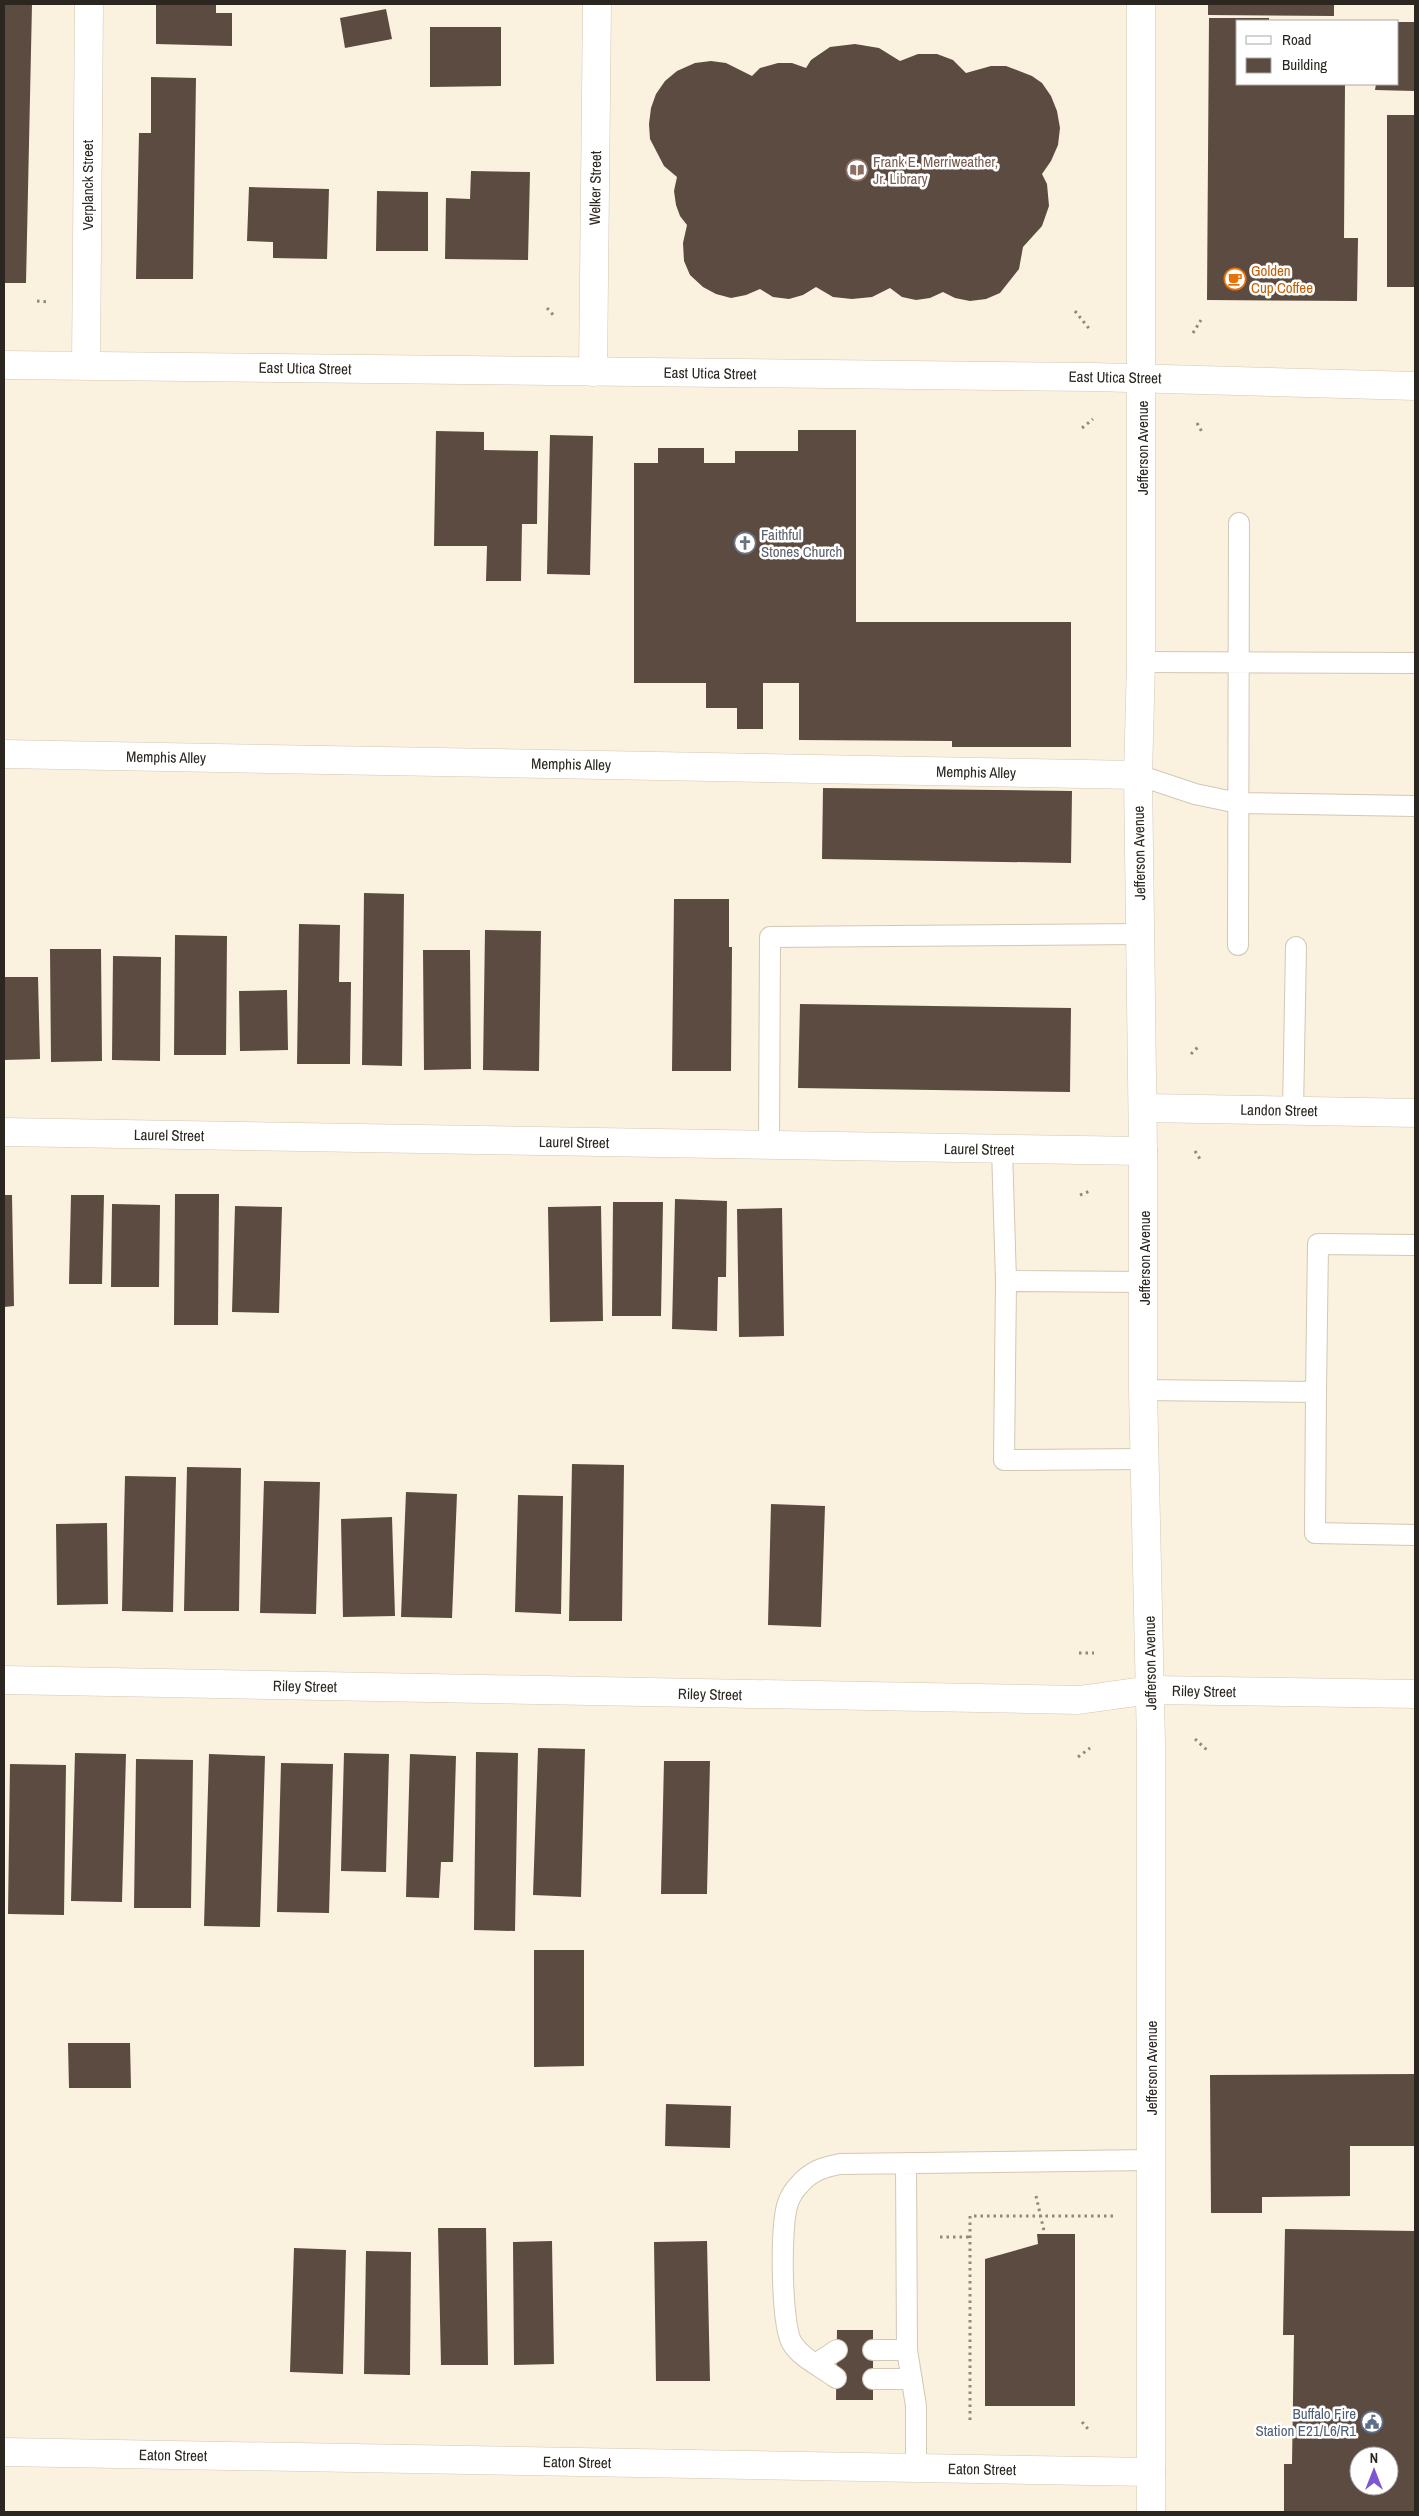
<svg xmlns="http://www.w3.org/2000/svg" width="1419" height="2516" font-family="'Archivo Narrow',sans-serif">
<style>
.building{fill:#5b4b41;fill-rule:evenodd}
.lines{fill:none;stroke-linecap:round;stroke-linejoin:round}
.service-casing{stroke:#d1c8b5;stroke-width:22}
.minor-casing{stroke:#d1c8b5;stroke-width:29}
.tertiary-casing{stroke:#d1c8b5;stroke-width:29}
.path{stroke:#908a7d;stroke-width:3;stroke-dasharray:2.5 4;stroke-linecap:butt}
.service{stroke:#fff;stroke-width:20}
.minor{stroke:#fff;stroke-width:28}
.tertiary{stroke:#fff;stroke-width:28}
.labels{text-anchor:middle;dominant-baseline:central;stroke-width:5;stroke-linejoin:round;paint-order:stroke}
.education-label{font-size:15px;fill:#785e54;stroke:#fff;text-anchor:start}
.street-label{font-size:15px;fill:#2b2720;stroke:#fff}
.food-label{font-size:15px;fill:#c56008;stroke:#fff;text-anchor:start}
.worship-label{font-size:15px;fill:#5b616d;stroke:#fff;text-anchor:start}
.service-label{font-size:15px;fill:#4e5e75;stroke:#fff;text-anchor:end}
</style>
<rect width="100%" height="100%" fill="#faf1de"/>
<path class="building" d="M4 4H32L26 283H4Z
M156 4H216V13H232V46L156 44Z
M1208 4H1334V16L1208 15Z
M386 9 392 39 345 48 340 18Z
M1209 18H1269V21H1238V84H1345L1344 238H1358L1357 301 1207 300Z
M1398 22H1415V91L1375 90 1376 84H1398Z
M430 27H501V86L430 87Z
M855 44 879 48 900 61 918 54H937L953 60 966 73 991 66H1006L1032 76 1042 83 1051 96 1057 111 1060 128 1058 145 1051 161 1042 174 1047 184 1049 206 1042 226 1023 247 1019 269 1000 293 986 299 970 301 955 298 943 292 930 298 916 300 902 297 890 288 872 297 852 299 833 297 816 287 803 295 789 299 773 297 760 289 746 295 731 298 716 294 703 287 690 275 684 261 683 243 687 225 680 216 676 205 674 191 677 177 664 166 650 139 649 124 651 108 656 94 665 81 677 71 695 63 711 61 726 63 752 76 760 68 778 63H792L806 68 811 60 830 47Z
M151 77 196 78 193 279H136L139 133H151Z
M1387 115H1415V287H1387Z
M471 171 530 172 528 260 445 259 446 198 470 199Z
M249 187 329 189 327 259 273 258V242L247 241Z
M377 191 428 192V251H376Z
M798 430H856V622H1071V747H952V741L799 740V683H763V729H737V708H706V683H634V463H658V448H704V463H735V451H798Z
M436 431 484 432V450L538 451 537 524H522L521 581H486L487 546H434Z
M550 435 593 436 590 575 547 574Z
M823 788 1072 791 1071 863 822 859Z
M364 893 404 894 402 1066 362 1065Z
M674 899H729V947H732L731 1071H672Z
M299 924 340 925 339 982H351L350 1064H297Z
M485 930 541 931 539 1071 483 1070Z
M175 935 227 936 226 1055H174Z
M50 949H101L102 1061 51 1062Z
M423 950H470L471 1069 424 1070Z
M113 956 161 957 160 1061 112 1060Z
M4 977H38L40 1059 4 1060Z
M287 990 288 1050 240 1051 239 991Z
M800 1004 1071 1008 1070 1092 798 1088Z
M175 1194H219L218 1325H174Z
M4 1195H12L14 1306 4 1307Z
M71 1195H104L102 1284H69Z
M675 1199 727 1201 726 1277H718L717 1331 672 1329Z
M613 1202H663L661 1316H612Z
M112 1204 160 1205 159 1287H111Z
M235 1206 282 1207 279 1313 232 1312Z
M601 1206 603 1321 550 1322 548 1207Z
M782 1208 784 1336 739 1337 737 1209Z
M572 1464 624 1465 622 1621H569Z
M187 1467 241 1468 239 1611H184Z
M125 1476 176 1477 173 1612 122 1611Z
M264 1481 320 1482 316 1614 260 1613Z
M406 1492 457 1494 452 1618 401 1617Z
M518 1495 563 1496 561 1614 515 1612Z
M771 1504 825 1506 821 1627 768 1625Z
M392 1517 395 1616 343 1617 341 1519Z
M107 1523 108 1604 57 1605 56 1524Z
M538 1748 585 1749 581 1897 533 1895Z
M476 1752 518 1753 515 1931 474 1930Z
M75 1753 126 1754 122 1902 71 1901Z
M344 1753 389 1754 386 1872 341 1871Z
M209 1754 265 1756 260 1927 204 1926Z
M410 1754 456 1756 453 1862H441L439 1898 406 1897Z
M136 1759 193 1760 191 1908H134Z
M664 1761H710L707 1894H661Z
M281 1763 333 1764 329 1913 277 1912Z
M10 1764 66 1765 64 1915 8 1914Z
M534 1950H584V2066L534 2067Z
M68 2043H130L131 2088H69Z
M1415 2074V2146H1350V2196L1262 2197V2213H1211L1210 2075Z
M666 2104 731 2106 730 2148 665 2146Z
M438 2228H486L488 2365H441Z
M1285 2229 1415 2231V2512L1284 2511V2464H1292L1294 2335H1283ZM1359 2456H1389V2486H1359Z
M1037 2234H1075V2406H985V2259L1038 2244Z
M552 2241 554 2364 514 2365 513 2242Z
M707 2241 710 2381H656L654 2242Z
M294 2248 346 2250 343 2374 290 2372Z
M366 2251 411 2252 410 2375 364 2374Z
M837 2330H873V2400H836Z"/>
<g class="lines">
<g class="service-casing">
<path id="service" d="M1141 662 1415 663
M1138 775 1195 794 1238 803 1415 806
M1238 945 1239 523
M1293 1111 1296 947
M769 1145 770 937 1141 934
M1002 1149 1006 1281 1004 1460 1145 1459
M1006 1281 1144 1282
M1143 1390 1316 1392 1315 1533 1415 1535
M1316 1392 1318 1244 1415 1245
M906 2163 907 2350 916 2406V2468
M873 2350H907
M817 2363 837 2350
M836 2378C822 2367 801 2358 792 2343 781 2325 780 2224 788 2203 790 2197 795 2189 800 2184 811 2171 824 2167 840 2164L1151 2160
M873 2379H912"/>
</g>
<g class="minor-casing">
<path id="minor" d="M86 365 89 4
M593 372 597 4
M4 754 1138 775
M1143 1108 1415 1113
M4 1132 1143 1151
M4 1680 1079 1700 1151 1690 1415 1694
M4 2452 1151 2472"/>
</g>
<g class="tertiary-casing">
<path id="tertiary" d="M1141 4V662L1138 775 1143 1151V1390L1151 1743V2512
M4 365 1093 377 1415 386"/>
</g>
<path class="path" d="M37 301 49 302
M547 308 555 317
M1075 311 1091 331
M1193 333 1201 320
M1197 423 1202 432
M1082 428 1093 419
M1191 1054 1199 1046
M1195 1151 1200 1159
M1080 1195 1090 1191
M1079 1653H1094
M1195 1739 1208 1751
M1078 1757 1090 1748
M1036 2196 1044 2231
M940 2237H970
M970 2420V2216H1113
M1082 2422 1088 2429"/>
<use href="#service" class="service"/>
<use href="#minor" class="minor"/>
<use href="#tertiary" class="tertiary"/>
</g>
<defs>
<g id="library-ring" transform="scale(1.125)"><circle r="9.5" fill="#fff" stroke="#8d6e63" stroke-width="1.5"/><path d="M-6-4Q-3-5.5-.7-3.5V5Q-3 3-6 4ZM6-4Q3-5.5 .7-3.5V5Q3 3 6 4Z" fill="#8d6e63"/></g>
<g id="cafe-ring" transform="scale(1.125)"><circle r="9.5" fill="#fff" stroke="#e8710a" stroke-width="1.5"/><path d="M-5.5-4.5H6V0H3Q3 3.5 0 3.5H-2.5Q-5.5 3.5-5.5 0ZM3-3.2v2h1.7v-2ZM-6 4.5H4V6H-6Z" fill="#e8710a"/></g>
<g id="church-ring" transform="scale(1.125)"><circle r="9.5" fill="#fff" stroke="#6b7280" stroke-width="1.5"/><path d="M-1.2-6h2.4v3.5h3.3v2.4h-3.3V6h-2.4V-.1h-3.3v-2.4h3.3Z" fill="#6b7280"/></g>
<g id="civic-ring" transform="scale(1.125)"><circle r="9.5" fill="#fff" stroke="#5c6f8a" stroke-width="1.5"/><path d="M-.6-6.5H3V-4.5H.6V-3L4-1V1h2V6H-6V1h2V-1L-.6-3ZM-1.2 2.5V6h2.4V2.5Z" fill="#5c6f8a"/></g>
</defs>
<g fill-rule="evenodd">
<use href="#library-ring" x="857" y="170"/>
<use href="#cafe-ring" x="1235" y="279"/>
<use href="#church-ring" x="745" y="543"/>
<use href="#civic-ring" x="1372" y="2422"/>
</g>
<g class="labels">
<g class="education-label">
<text x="873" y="161">Frank E. Merriweather,<tspan x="873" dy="17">Jr. Library</tspan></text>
</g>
<g class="street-label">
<text transform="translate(87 185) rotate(-90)">Verplanck Street</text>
<text transform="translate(595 188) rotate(-89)">Welker Street</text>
<text transform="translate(305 368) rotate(1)">East Utica Street</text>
<text transform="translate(710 373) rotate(1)">East Utica Street</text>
<text transform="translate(1115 377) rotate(1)">East Utica Street</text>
<text transform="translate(1142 448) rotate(-90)">Jefferson Avenue</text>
<text transform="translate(166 757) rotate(1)">Memphis Alley</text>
<text transform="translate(571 764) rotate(1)">Memphis Alley</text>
<text transform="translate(976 772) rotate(1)">Memphis Alley</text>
<text transform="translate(1139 853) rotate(-91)">Jefferson Avenue</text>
<text transform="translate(1279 1110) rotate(1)">Landon Street</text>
<text transform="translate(169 1135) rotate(1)">Laurel Street</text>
<text transform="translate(574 1142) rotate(1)">Laurel Street</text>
<text transform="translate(979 1149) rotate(1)">Laurel Street</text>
<text transform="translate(1144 1258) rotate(-90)">Jefferson Avenue</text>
<text transform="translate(1150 1663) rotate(-91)">Jefferson Avenue</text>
<text transform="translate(305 1686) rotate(1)">Riley Street</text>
<text transform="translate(1204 1691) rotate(1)">Riley Street</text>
<text transform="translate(710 1694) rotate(1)">Riley Street</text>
<text transform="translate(1151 2068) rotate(-90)">Jefferson Avenue</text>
<text transform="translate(173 2455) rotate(1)">Eaton Street</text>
<text transform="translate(577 2462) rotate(1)">Eaton Street</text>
<text transform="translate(982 2469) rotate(1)">Eaton Street</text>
</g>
<g class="food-label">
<text x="1251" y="270">Golden<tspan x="1251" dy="17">Cup Coffee</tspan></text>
</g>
<g class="worship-label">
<text x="761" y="534">Faithful<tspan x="761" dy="17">Stones Church</tspan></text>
</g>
<g class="service-label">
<text x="1356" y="2413">Buffalo Fire<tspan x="1356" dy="17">Station E21/L6/R1</tspan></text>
</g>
</g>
<rect width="1419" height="2516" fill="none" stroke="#2b2720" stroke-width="10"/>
<rect x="1236" y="20" width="162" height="65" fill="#ffffff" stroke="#aaa9a6"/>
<rect x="1246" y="36" width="25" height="8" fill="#ffffff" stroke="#aaa9a6"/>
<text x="1282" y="45" font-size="15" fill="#2b2720">Road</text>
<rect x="1246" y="58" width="25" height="15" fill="#5b4b41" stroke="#aaa9a6"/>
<text x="1282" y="70" font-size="15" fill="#2b2720">Building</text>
<g transform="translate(1374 2471)"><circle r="24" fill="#ffffff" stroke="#aaa9a6"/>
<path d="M0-4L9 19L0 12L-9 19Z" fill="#7c57d1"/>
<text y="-8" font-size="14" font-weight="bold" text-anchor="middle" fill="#2b2720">N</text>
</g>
</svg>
